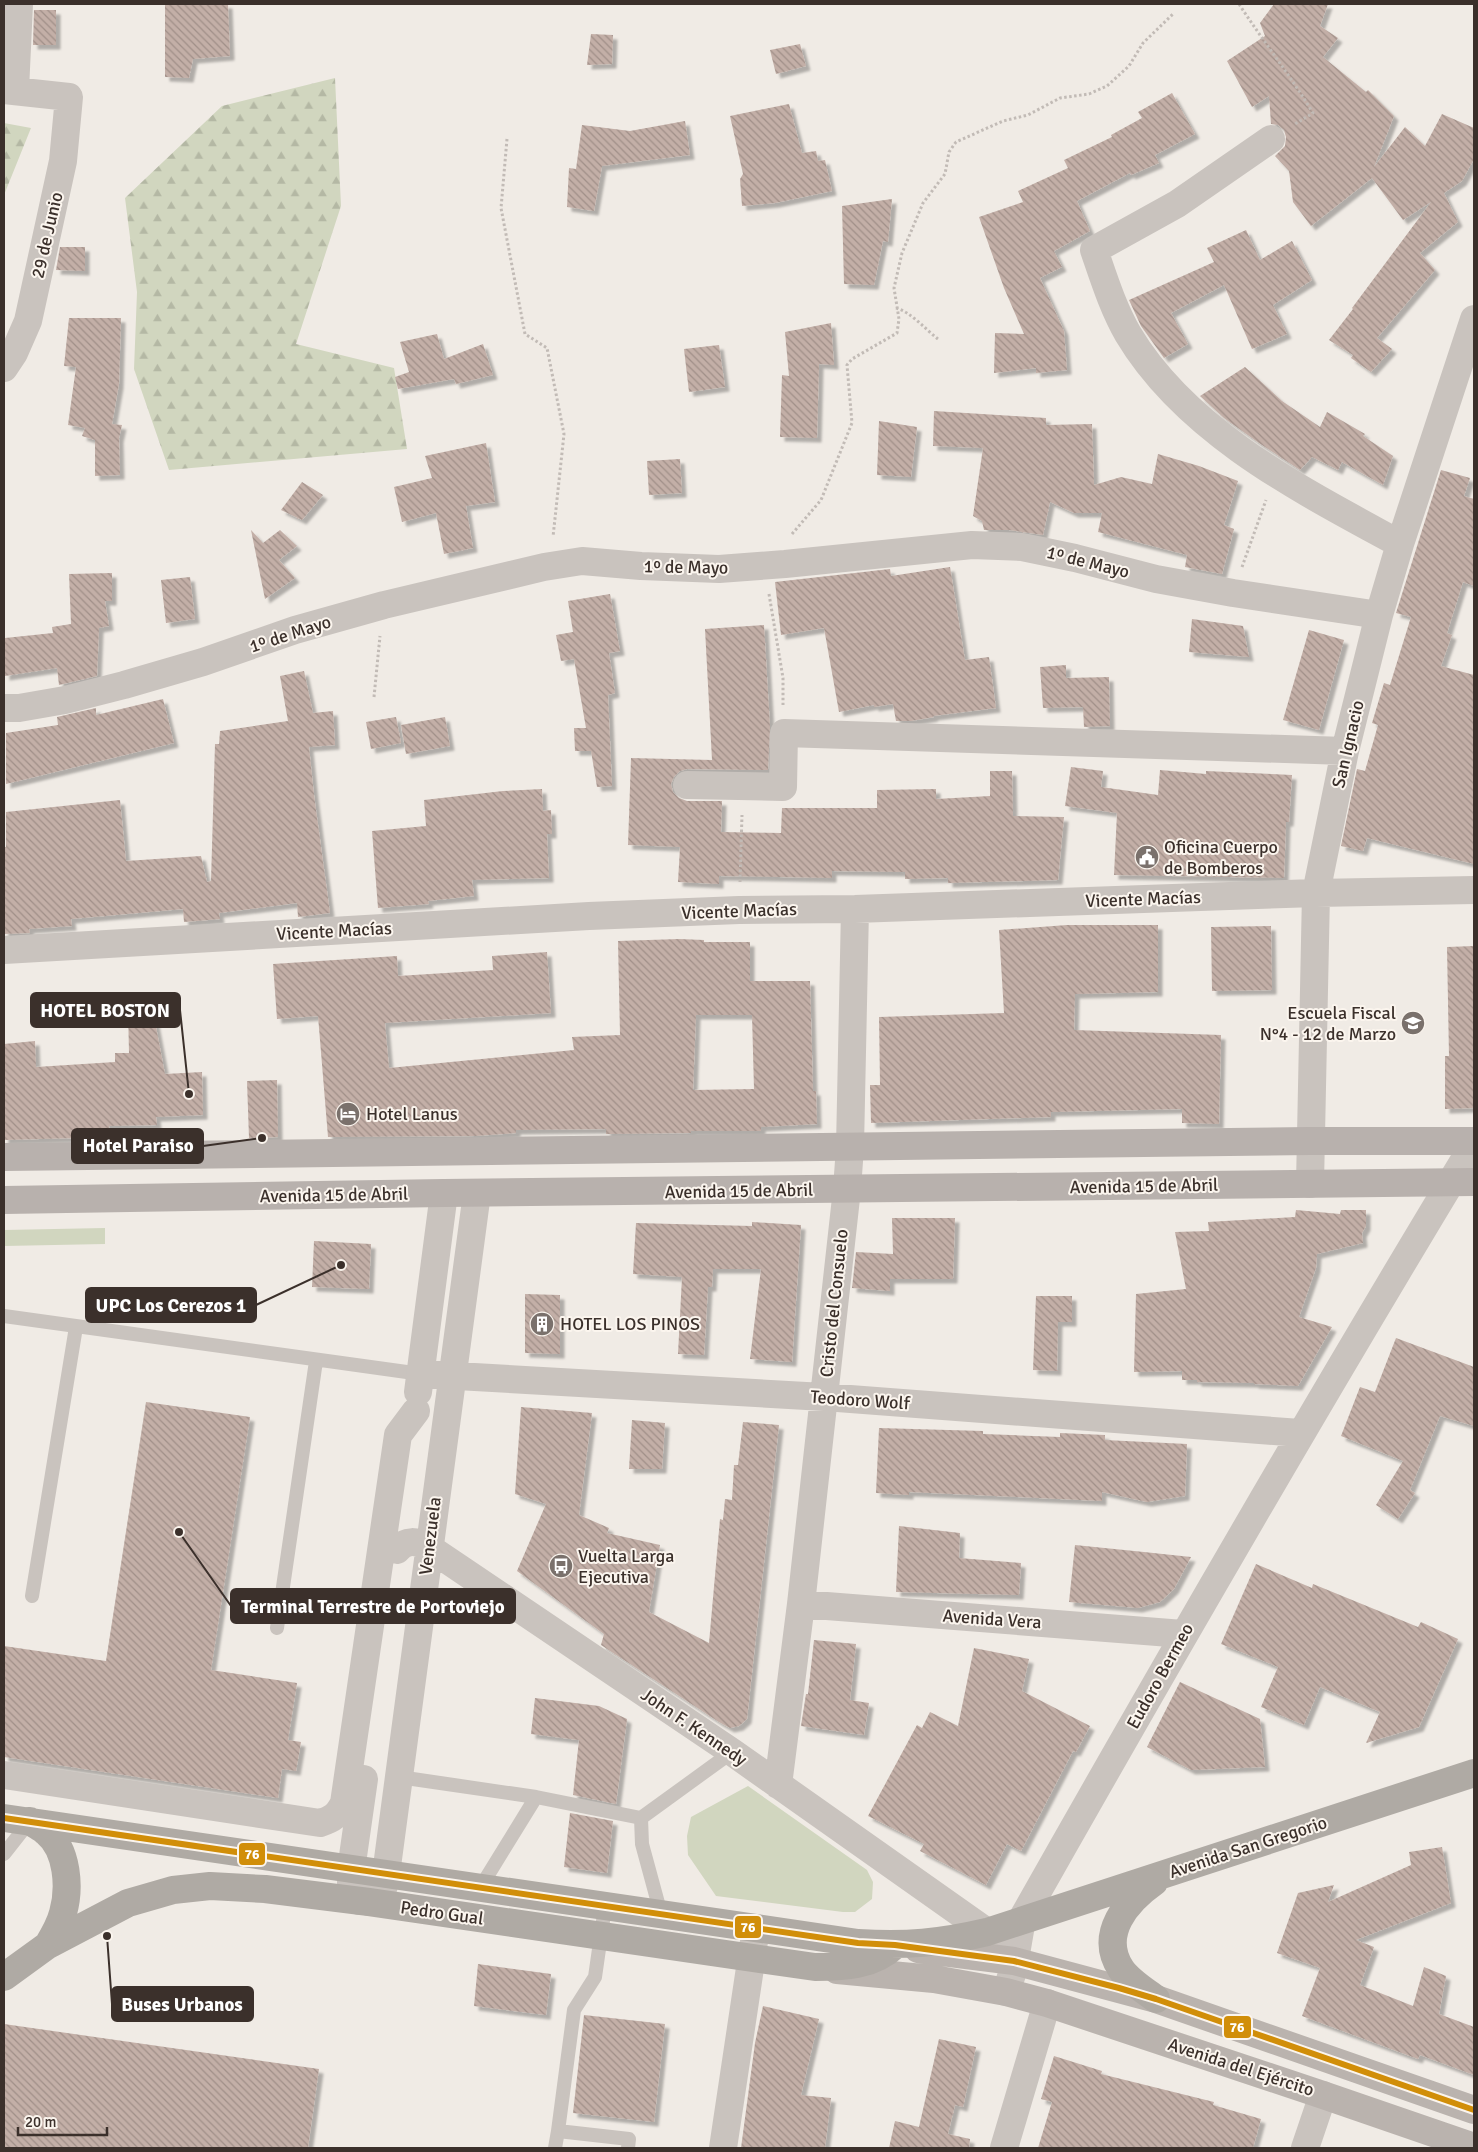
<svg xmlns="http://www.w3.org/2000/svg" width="1478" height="2152" font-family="Signika,sans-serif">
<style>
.forest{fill:url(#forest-firs)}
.green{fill:#d1d6bf}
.building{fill:url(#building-back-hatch);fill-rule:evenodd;filter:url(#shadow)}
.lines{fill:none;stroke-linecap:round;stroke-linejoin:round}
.path{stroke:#c2bbb6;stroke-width:3;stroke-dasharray:2.5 2.5;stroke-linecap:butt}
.lane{stroke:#c9c3be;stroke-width:14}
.street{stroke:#c9c3be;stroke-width:28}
.secondary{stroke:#bab3ae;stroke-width:28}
.primary{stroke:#b8b1ad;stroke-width:28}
.highway{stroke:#afaaa4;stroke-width:28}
.bus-1-casing{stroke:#fbf5ee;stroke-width:10}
.bus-1{stroke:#d18e09;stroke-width:6}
.labels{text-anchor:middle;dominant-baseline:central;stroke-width:4;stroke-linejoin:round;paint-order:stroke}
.street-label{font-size:18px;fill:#3b302b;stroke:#fbf5ee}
.poi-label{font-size:18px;fill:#3b302b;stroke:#fbf5ee;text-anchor:start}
.leader{fill:none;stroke:#3b302b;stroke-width:2}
.callout-dot{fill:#3b302b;stroke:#fbf5ee;stroke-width:2}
.callout{fill:#3b302b;stroke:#3b302b;stroke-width:2}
.callout-label{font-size:19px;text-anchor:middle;font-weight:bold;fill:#fff}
.line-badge{stroke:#fbf5ee;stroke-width:2}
.badge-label{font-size:14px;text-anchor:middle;font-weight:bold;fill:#fff}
</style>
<defs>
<pattern id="forest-firs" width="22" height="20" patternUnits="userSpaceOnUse" patternTransform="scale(1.25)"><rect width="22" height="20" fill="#d1d6bf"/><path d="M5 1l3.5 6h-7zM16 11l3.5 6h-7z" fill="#b4b8a4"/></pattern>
<pattern id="building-back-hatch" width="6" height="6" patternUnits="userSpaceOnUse" patternTransform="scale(1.25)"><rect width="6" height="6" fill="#c3afa7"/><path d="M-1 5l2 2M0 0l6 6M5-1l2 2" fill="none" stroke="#a08f88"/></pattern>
<filter id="shadow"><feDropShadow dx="4.5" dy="4.5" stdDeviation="1" flood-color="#0004"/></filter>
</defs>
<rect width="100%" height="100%" fill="#f0ebe5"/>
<path class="forest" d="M335 78 341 206 296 344 394 368 407 449 169 470 134 369 137 292 125 198 222 106Z
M4 123 31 128 4 195Z"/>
<path class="green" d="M105 1228V1244L4 1246V1230Z
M748 1786 867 1870 873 1882 872 1899 855 1912H843L716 1896 688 1855 687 1836 691 1817Z"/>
<path class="building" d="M165 4H228L230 56 193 59 189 78 165 77Z
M1274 4H1328L1320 26 1338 38 1323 57 1366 92 1368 90 1394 116 1374 167 1405 127 1425 146 1442 114 1474 128V159L1462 181 1444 193 1458 222 1420 253 1435 270 1377 338 1392 349 1371 372 1351 358 1353 355 1329 340 1353 309 1352 308 1431 202 1403 220 1372 178 1311 226 1293 202 1289 171 1275 156 1285 146 1286 137 1284 130 1278 125 1271 124 1269 96 1252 107 1227 61 1265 36 1260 23Z
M34 10H56V45H33Z
M591 34 613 35 612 64 587 65Z
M800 44 806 66 776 74 770 50Z
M1172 93 1195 134 1155 155 1159 163 1131 175 1130 173 1077 201 1090 231 1054 251 1062 267 1040 278 1064 331 1067 370 1036 373V368L994 373 995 333 1024 334 1004 288 979 217 1023 202 1018 191 1068 168 1064 160 1112 137 1111 135 1142 118 1138 112Z
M789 104 802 153 816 151 818 161 825 160 832 191 775 203 742 206 740 179 743 174 730 116Z
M685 121 690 155 602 166 594 211 567 207 569 168 576 169 582 125 630 131Z
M892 199 888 242 883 241 874 285 844 284 842 206Z
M1246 230 1260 260 1292 241 1312 280 1273 305 1287 334 1252 349 1224 285 1171 313 1188 344 1164 358 1141 326 1129 300 1214 262 1207 248Z
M60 247H85V271L56 270Z
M69 318H121L119 384 112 424 122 425 119 438 120 475 95 476V440L82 436 85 428 68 425 76 367 64 366Z
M831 323 834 365 819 364 817 438 780 437 782 375 789 376 785 332Z
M437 334 444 359 483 344 493 375 456 384 454 379 398 389 395 377 409 372 400 342Z
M719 345 725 387 689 392 684 349Z
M1245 367 1282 401 1320 427 1327 412 1365 434 1363 436 1393 456 1383 485 1342 462 1338 470 1312 457 1300 470 1259 443 1224 418 1200 396Z
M934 411 1046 418V425L1092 424 1094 485 1121 477 1152 484 1158 454 1199 466 1238 481 1224 525 1234 529 1222 574 1185 567 1187 555 1098 532 1102 513H1074L1050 502 1043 535 1009 530H984L982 521 973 516 983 448 933 446Z
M879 421 917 427 911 477 877 475Z
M486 443 495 502 466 506 473 548 444 554 436 513 402 522 394 487 432 478 425 456Z
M680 459 682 493 649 495 647 461Z
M1441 470 1470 478 1464 496 1474 499V586L1463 582 1447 633 1452 635 1441 666 1474 675V864L1367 838 1363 851 1341 846 1357 769 1365 771 1378 725 1372 723 1384 683 1390 685 1411 617 1396 613Z
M302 482 323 495 302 520 281 510Z
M251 530 263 543 280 530 297 546 279 560 295 578 265 599Z
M950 567 965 660 989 657 996 708 933 716 934 717 911 721H896L893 704 874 707V705L839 712 824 628 781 635 775 582 890 569 891 576Z
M112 573V601H105L109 626 99 628 97 676 59 685 57 668 5 676V638L53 633 52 627 71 624 69 574Z
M190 577 195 619 166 623 161 580Z
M610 594 620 651 609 653 615 693 608 695 612 786 597 787 591 751H575L574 728H586L574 659 561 661 556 635 573 632 568 601Z
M1192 619 1243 626 1249 657 1189 652Z
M764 625 770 727 768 770 687 769 680 771 674 777 671 784 673 792 679 798 687 801H722L721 832 781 833 782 808H877V790L936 789V799L990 796V771H1012L1013 816 1064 817 1058 880 948 883V878L905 879V872L832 871V878L719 876V884L678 882 680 847 628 845 631 758 712 760 705 629Z
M1309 630 1344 640 1319 730 1283 720Z
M1066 665V678L1109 677 1110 726 1084 727 1083 707 1043 708 1040 667Z
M304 671 313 713 333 711 335 745 309 747 314 795 330 913 298 917 297 903 219 913 220 919 184 922 183 909 71 919 72 926 29 929 30 933 4 934V847H6V812L120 800 126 861 201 856 207 882 211 881 215 744H219L220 731 288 721 280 676Z
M163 699 174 743 6 784V733L58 725 57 717 96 708V715Z
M396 717 401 743 371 749 366 722Z
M445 717 450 746 406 754 401 725Z
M1071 767 1103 771 1101 787 1158 795 1160 770 1206 774V771L1292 775 1289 822H1286L1284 878 1114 875 1117 813 1065 806Z
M542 789 543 811 551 810 552 834H547L549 878 472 880 474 896 428 901 429 904 378 908 372 831 426 826 424 800 503 791Z
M1067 925H1158V992L1075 994 1074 1030 1221 1035 1219 1124 1182 1123V1109L1051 1112V1117L871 1123 870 1085H880L879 1017 1004 1013 999 930Z
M1271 926 1272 990 1212 991 1211 927Z
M679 939 704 940V942H750V981H810L813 1091H816L817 1124 761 1127V1131H691V1133L606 1134V1129L516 1130V1133L475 1136 328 1137 318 1016 277 1019 273 964 397 956 398 976 493 970 492 956 547 952 551 1013 385 1023 389 1068 574 1050 572 1037 620 1035 618 941ZM696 1015H752L754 1089 693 1090Z
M1474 946V1108L1445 1109V1056H1449L1447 947Z
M152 1006 165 1074 202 1072 203 1115 156 1117 157 1125 109 1126 110 1137 4 1140V1044L35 1041 36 1067 115 1062V1053H129L128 1009Z
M277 1080 278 1137 249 1138 247 1081Z
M1296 1210 1340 1214 1341 1210H1366V1226L1362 1233 1363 1243 1317 1254 1316 1268 1299 1317 1332 1327 1298 1386 1254 1384V1383L1197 1382V1380H1182V1371L1134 1372 1136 1294 1186 1289 1175 1232 1209 1231 1208 1222 1295 1217Z
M892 1218H955L953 1279H890V1291L852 1288 856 1252 893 1254Z
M752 1222 801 1225 792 1362 750 1359 761 1269H713L712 1287H708L704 1355 678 1354 682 1277 633 1274 636 1223 752 1226Z
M314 1241 371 1244 369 1289 312 1287Z
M525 1294 560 1295V1354L525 1353Z
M1036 1296H1072V1322H1058L1057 1371 1033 1370Z
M1396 1338 1474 1367V1426L1440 1416 1410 1490 1415 1493 1398 1519 1376 1505 1403 1461 1341 1436 1360 1387 1375 1392Z
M146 1402 250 1417 211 1670 297 1683 288 1740 301 1742 296 1771 282 1769 278 1798 4 1757V1646L106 1661Z
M521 1407 592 1413 579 1515 609 1528 607 1533 660 1545 649 1612 709 1643 720 1519 723 1520 725 1499 732 1500 734 1465H738L743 1422 779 1425 747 1719 739 1726 730 1728 719 1722 601 1645 604 1634 517 1571 546 1504 515 1494Z
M632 1420 665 1423 662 1469H629Z
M879 1428 983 1431V1434L1060 1437V1433L1105 1435V1440L1187 1444 1185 1496 1147 1502 1102 1492V1501L909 1492V1495L876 1493Z
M899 1526 960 1533 959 1558 1021 1563 1019 1595 896 1592Z
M1075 1545 1144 1552 1191 1557 1174 1589 1160 1602 1138 1608 1069 1602Z
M1256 1564 1312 1588 1313 1584 1418 1627 1421 1622 1458 1639 1419 1727 1366 1743 1380 1712 1320 1687 1304 1725 1261 1707 1278 1667 1221 1644Z
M814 1640 856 1644 850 1700 869 1703 864 1735 801 1726 806 1694H808Z
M974 1648 1029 1659 1022 1691 1090 1726 1076 1752 1073 1751 1021 1851 1007 1844 986 1885 920 1851 924 1844 868 1816 917 1725 922 1728 930 1712 958 1726Z
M1180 1682 1260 1719 1265 1767 1191 1770 1147 1747Z
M535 1698 599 1706 627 1719 616 1804 573 1795 579 1740 531 1734Z
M570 1813 613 1821 607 1873 564 1867Z
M1442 1847 1451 1903 1356 1940 1374 1947 1360 1985 1413 2006 1424 1967 1446 1976 1439 2014 1474 2027V2075L1420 2055 1418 2059 1302 2016 1320 1968 1277 1953 1298 1893 1334 1885 1328 1902 1411 1865 1409 1852Z
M478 1964 551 1974 546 2015 474 2006Z
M763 2006 819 2019 801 2095 831 2098 825 2148H741L755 2043Z
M584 2015 665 2024 654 2122 573 2113Z
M4 2024 319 2069 308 2148H4Z
M939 2039 976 2047 963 2107 955 2105 948 2134 970 2139 969 2148H889L895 2121 919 2127Z
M1054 2056 1102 2071 1101 2074 1214 2102 1213 2105 1261 2119 1253 2148H1038L1052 2102 1041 2099Z"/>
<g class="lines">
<path class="path" d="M1239 4C1263 41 1290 75 1313 113L1295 124
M507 139 501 208 525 334 547 348 564 434 553 537
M896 308C911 312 925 329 938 339
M792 534 821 500 852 423 847 365 852 359 897 333 899 319 894 288 902 253 923 203 945 174 949 152 956 142 1003 121 1028 115 1060 98 1089 94 1107 86 1129 66 1143 43 1173 14
M1242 567 1266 500
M769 594 783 678V705
M374 697 380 636
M740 882 742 815"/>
<path class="lane" d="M4 1316 421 1374
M32 1596 76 1327
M277 1628 316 1361
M399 1777 536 1797 641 1818 642 1844 661 1914
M641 1818 732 1752
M4 1854 30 1821
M480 1888 536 1797
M605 1907 595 1977 574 2010 558 2131 629 2139 628 2148
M555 2148 558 2131"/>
<path class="street" d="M4 90 69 97 63 161 28 321 14 353 4 368
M15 90 19 4
M1271 139 1177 204 1094 250C1104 279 1113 308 1128 334 1187 433 1303 491 1400 544
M4 708H19L65 700 124 685 203 662 295 630 384 605 544 567 582 561 641 566 719 569 785 564 972 545 1022 547 1075 558 1156 579 1233 593 1379 615
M687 785 783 787 784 733 1345 751
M4 950 589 916 739 910 855 909 1316 893 1474 890
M1310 1184 1316 893 1345 751 1379 615 1400 544 1474 319
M421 1374 824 1397 1300 1433
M418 1392 444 1193
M397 1550C406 1539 417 1541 428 1547L732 1752 987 1932 1000 1946
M801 1604 1183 1634
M4 1775 320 1823C333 1819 338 1815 344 1803L398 1435 416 1411
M778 1785 801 1604 847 1189 850 1147 855 909
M359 1901 351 1883V1870L364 1779
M369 1902 384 1886 386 1874 477 1193
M1006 1992 1013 1971 1022 1919C1169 1659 1319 1400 1474 1144
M723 2148 756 1928
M1004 2148 1047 2003
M1305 2148 1323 2095"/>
<path class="secondary" d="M918 1949 1014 1961 1156 1999 1474 2110
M837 1970 934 1979 1006 1992 1047 2003 1323 2095 1474 2147"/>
<path class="primary" d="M4 1157 1310 1141H1474
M4 1200 444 1193 1474 1182"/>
<path class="highway" d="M4 1818 858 1943C906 1946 940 1943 987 1932L1474 1773
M30 1821C35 1825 42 1828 46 1832 68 1850 70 1888 63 1913 60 1925 54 1935 48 1945
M1154 1882C1127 1901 1098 1934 1121 1969 1129 1981 1144 1990 1156 1999
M4 1977 48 1945 128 1903 173 1890 210 1886 265 1889 369 1902 815 1967C844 1967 873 1966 895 1945"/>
<g class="bus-1-casing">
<path id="bus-1" d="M4 1818 858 1943 895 1945 1014 1961 1119 1988 1156 1999 1474 2110"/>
</g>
<use href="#bus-1" class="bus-1"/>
</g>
<defs>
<g id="civic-disc" transform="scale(1.25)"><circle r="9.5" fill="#7a716c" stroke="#fbf5ee"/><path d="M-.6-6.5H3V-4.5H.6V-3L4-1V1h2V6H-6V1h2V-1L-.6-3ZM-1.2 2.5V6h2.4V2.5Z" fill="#fff"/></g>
<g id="school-disc" transform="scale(1.25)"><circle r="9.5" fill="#7a716c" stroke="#fbf5ee"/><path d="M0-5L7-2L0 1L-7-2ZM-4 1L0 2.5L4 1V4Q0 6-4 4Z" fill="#fff"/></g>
<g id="hotel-disc" transform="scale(1.25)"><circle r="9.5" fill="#7a716c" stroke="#fbf5ee"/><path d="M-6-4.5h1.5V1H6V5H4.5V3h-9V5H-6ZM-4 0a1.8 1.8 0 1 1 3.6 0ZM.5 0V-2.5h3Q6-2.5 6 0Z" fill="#fff"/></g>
<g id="building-disc" transform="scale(1.25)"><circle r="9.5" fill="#7a716c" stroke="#fbf5ee"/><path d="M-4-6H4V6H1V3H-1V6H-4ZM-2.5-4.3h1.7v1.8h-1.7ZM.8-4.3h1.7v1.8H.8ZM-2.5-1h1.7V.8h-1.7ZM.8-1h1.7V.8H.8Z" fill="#fff"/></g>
<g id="bus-disc" transform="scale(1.25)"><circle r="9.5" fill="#7a716c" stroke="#fbf5ee"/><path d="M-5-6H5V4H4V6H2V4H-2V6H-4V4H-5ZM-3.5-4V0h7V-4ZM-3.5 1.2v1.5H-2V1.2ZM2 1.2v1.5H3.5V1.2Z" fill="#fff"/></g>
</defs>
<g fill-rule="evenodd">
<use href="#civic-disc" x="1147" y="857"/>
<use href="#school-disc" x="1413" y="1023"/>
<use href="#hotel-disc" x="348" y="1114"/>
<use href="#building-disc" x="542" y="1324"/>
<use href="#bus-disc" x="561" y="1566"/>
</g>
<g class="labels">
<g class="street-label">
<text transform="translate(47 235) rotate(-77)">29 de Junio</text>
<text transform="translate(1088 562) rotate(14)">1º de Mayo</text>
<text transform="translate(686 567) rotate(1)">1º de Mayo</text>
<text transform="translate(290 634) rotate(-18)">1º de Mayo</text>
<text transform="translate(1348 744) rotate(-77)">San Ignacio</text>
<text transform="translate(1143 899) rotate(-2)">Vicente Macías</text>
<text transform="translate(739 911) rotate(-2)">Vicente Macías</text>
<text transform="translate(334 931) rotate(-3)">Vicente Macías</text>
<text transform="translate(1144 1186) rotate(-1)">Avenida 15 de Abril</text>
<text transform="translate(739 1191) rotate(-1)">Avenida 15 de Abril</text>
<text transform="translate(334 1195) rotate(-1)">Avenida 15 de Abril</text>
<text transform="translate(834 1303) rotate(-84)">Cristo del Consuelo</text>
<text transform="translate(860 1400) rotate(4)">Teodoro Wolf</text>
<text transform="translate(430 1536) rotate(-83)">Venezuela</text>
<text transform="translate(992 1619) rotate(4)">Avenida Vera</text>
<text transform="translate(1160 1676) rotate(-61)">Eudoro Bermeo</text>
<text transform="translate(694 1727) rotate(34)">John F. Kennedy</text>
<text transform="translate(1248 1847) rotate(-18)">Avenida San Gregorio</text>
<text transform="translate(442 1913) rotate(8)">Pedro Gual</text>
<text transform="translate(1241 2067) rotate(18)">Avenida del Ejército</text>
</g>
<g class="poi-label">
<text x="1164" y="847">Oficina Cuerpo<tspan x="1164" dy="21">de Bomberos</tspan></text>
<text x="1396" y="1013" text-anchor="end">Escuela Fiscal<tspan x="1396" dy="21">N°4 - 12 de Marzo</tspan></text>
<text x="366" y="1114">Hotel Lanus</text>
<text x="560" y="1324">HOTEL LOS PINOS</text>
<text x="578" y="1556">Vuelta Larga<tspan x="578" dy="21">Ejecutiva</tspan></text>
</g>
</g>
<path class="leader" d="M189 1094L180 1010M262 1138L203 1146M341 1265L256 1305M179 1532L231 1606M107 1936L112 2004"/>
<g class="callout-dot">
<circle cx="189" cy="1094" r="5"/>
<circle cx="262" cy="1138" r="5"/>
<circle cx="341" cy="1265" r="5"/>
<circle cx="179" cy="1532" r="5"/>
<circle cx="107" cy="1936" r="5"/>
</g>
<g class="callout">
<rect x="31" y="993" width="149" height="34" rx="5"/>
<rect x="72" y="1129" width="131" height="34" rx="5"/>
<rect x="86" y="1288" width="170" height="34" rx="5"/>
<rect x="231" y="1589" width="284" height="34" rx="5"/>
<rect x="112" y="1987" width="141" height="34" rx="5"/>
</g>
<g class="callout-label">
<text x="105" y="1017">HOTEL BOSTON</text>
<text x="138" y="1152">Hotel Paraiso</text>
<text x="171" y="1312">UPC Los Cerezos 1</text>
<text x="373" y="1613">Terminal Terrestre de Portoviejo</text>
<text x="182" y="2011">Buses Urbanos</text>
</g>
<g class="line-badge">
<rect x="238" y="1842" width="28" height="24" rx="5" fill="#d18e09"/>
<rect x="734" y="1915" width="28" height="24" rx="5" fill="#d18e09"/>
<rect x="1223" y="2015" width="29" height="24" rx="5" fill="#d18e09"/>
</g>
<g class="badge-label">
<text x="252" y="1859">76</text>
<text x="748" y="1932">76</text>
<text x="1237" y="2032">76</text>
</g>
<rect width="1478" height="2152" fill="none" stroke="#3b302b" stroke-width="10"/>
<path d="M18 2127v8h89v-8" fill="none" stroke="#3b302b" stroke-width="2.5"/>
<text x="25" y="2127" font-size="15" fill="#3b302b" stroke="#fbf5ee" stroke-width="4" paint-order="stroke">20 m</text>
</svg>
